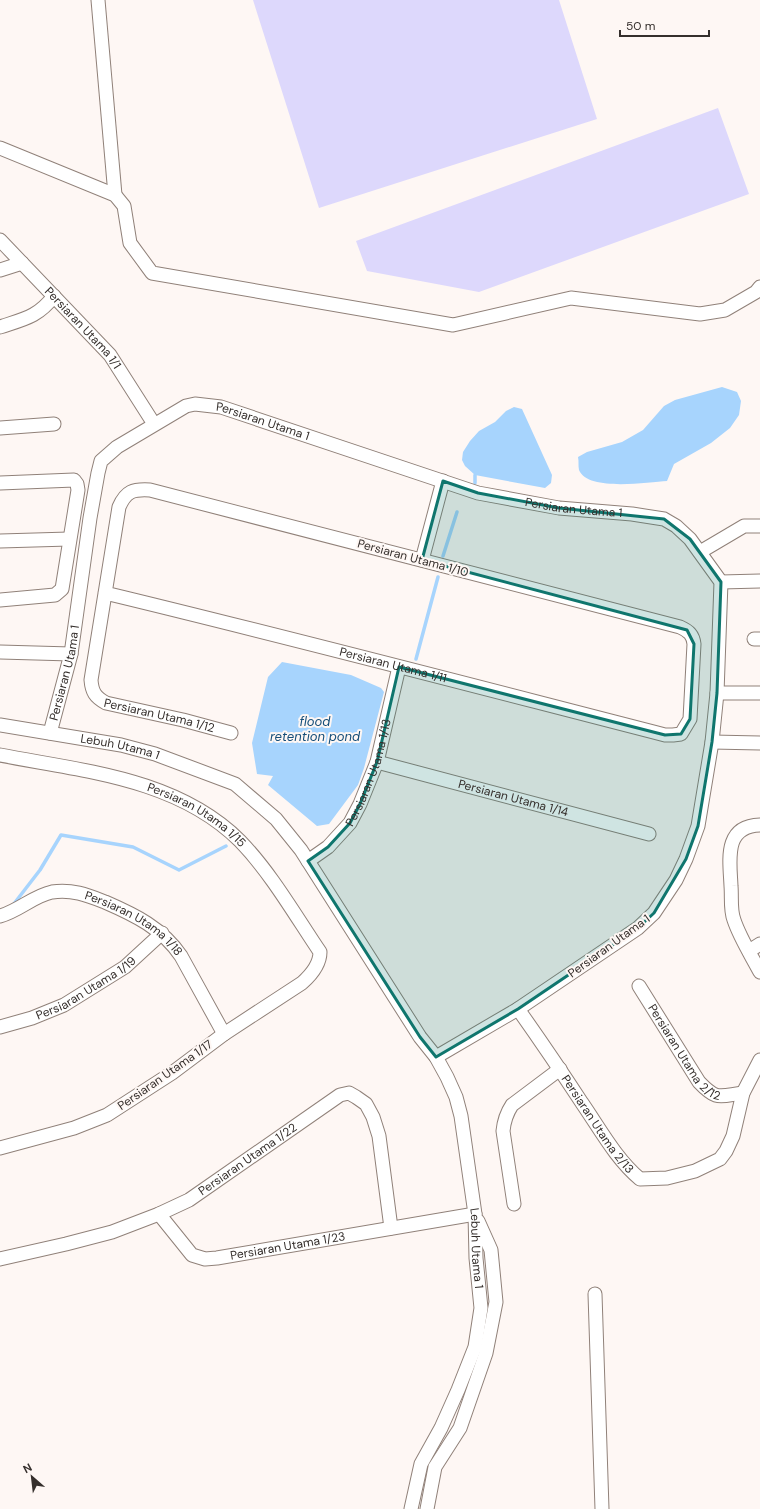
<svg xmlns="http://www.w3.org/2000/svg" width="760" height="1509" font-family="'DM Sans',sans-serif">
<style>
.water{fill:#a7d4fd}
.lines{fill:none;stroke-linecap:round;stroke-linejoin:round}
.stream{stroke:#a7d4fd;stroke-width:3.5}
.building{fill:#ddd8fc}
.minor-casing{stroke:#908179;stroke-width:15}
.minor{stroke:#fff;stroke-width:13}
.marked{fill:#0f766e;fill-opacity:0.2;stroke:#0f766e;stroke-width:3;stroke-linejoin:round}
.labels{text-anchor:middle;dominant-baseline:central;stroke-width:4;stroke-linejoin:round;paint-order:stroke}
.street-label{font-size:12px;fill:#352f2c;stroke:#fef7f4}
.water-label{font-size:13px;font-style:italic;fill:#154e79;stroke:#fef7f4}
</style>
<rect width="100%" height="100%" fill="#fef7f4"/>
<path class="water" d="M722 387 737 392 741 401 739 415 730 428 711 443 674 464 667 481C648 482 588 492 579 470 578 466 579 461 578 457L587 452 622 442 643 430 664 406 675 400Z
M514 407 522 409 552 475 551 483 545 488 475 475 465 466 462 460 463 452 470 441 479 431 495 422 506 411Z
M282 662 351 675 381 688 384 692 364 768 358 785 329 824 317 826 268 785 273 776 257 774 252 743 268 677Z"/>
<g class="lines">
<path class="stream" d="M475 483V475
M443 556 457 512
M416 659 438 577
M13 905 40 870 61 835 133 847 179 870 226 846"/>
</g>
<path class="building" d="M253 0H559L597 119 319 208Z
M718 108 749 194 479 292 367 271 356 241Z"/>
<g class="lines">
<g class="minor-casing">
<g id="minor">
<path d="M98 0 115 195"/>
<path d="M0 148 115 195 124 206 130 243 152 273 453 325 571 298 700 314 725 310 756 292 760 287"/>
<path id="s1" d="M0 240 110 355 154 424"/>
<path d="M0 270 22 263"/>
<path d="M0 327C24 319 38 317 54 296"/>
<path d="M0 428 54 424"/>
<path d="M0 483 74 480 77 484 78 490 62 589 55 595 0 600"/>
<path d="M0 541 69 539"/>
<path d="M700 552 744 526H760"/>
<path d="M422 560 443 481"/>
<path d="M721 582 760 581"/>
<path id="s2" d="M105 593C292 638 478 687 665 735H673L681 734 690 719 694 644C693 635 689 631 680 627L150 490C133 489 126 491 119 507L91 680C92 692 95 697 106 703L183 720 231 733"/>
<path d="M754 639H760"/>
<path d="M0 652 71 654"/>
<path d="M717 693H760"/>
<path id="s3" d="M0 725 121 745 155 754 235 784 276 819 301 850 420 1037 436 1057 447 1077 456 1097 461 1116 475 1214 476 1258 481 1308 475 1347 458 1390 441 1428 421 1464 411 1509"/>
<path id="s4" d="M50 733 71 654 90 518 98 473 101 461 117 447 186 406 195 404 221 407 478 493 559 508 632 514 664 519 676 526 690 539 721 582 717 693 712 742 698 826 686 859 676 880 654 913 638 928 518 1009 436 1057"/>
<path d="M712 742 760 743"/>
<path id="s5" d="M0 755C82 771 177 778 240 841 271 873 295 915 320 952 320 964 311 975 302 983L224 1034 172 1073 107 1115 74 1128 0 1148"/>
<path id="s6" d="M377 762 649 834"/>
<path d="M760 825C723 826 730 861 731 886 732 897 730 910 734 920 740 938 751 955 760 972"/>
<path id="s7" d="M308 861 328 847 350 823 360 804 377 762 399 667"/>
<path id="s8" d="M0 916C19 911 33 896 52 892 72 889 87 895 105 902 135 915 162 928 181 956L224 1034"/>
<path d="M749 951 760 944"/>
<path id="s9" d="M639 986 699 1082C717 1101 719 1096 743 1093"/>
<path id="s10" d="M518 1009C540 1040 561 1071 582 1103 600 1129 616 1159 640 1179L667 1178 695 1171 720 1159 726 1151 733 1136 743 1093 760 1060"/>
<path id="s11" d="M0 1027 32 1018 64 1005 125 967 162 933"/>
<path d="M514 1204 503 1131C504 1121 506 1114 512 1105L560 1069"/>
<path id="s12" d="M159 1214 192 1255 205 1259 217 1258 475 1214"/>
<path id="s13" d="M0 1259 66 1244 112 1232 159 1214 189 1200 340 1095 349 1093 356 1097 366 1104 373 1117 379 1136 391 1228"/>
<path d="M595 1294 602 1509"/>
<path d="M427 1509 435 1467 460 1428 486 1353 496 1302 491 1250 478 1221"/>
</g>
</g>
<use href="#minor" class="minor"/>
</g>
<path class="marked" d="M443 481 478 493 559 508 664 519 690 539 721 582 717 693 712 742 698 826 686 859 654 913 638 928 518 1009 436 1057 420 1037 308 861 328 847 350 823 360 804 377 762 399 667 665 735 681 734 690 719 694 644 687 630 422 560Z"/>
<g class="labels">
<g class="street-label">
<text stroke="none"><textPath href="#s1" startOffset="121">Persiaran Utama 1/1</textPath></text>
<text stroke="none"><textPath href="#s4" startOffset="458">Persiaran Utama 1</textPath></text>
<text stroke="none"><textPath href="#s4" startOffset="782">Persiaran Utama 1</textPath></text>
<text transform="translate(413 558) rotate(15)">Persiaran Utama 1/10</text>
<text stroke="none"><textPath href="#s2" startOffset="297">Persiaran Utama 1/11</textPath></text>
<text stroke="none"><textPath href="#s4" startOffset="62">Persiaran Utama 1</textPath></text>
<text stroke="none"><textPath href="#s2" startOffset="1555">Persiaran Utama 1/12</textPath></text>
<text stroke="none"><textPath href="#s3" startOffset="122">Lebuh Utama 1</textPath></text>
<text stroke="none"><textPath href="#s7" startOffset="111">Persiaran Utama 1/13</textPath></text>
<text stroke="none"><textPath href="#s6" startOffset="141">Persiaran Utama 1/14</textPath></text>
<text stroke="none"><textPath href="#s5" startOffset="208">Persiaran Utama 1/15</textPath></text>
<text stroke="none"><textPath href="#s8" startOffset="148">Persiaran Utama 1/18</textPath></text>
<text transform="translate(609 946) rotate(-36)">Persiaran Utama 1</text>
<text stroke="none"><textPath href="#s11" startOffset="95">Persiaran Utama 1/19</textPath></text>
<text stroke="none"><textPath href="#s9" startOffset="81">Persiaran Utama 2/12</textPath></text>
<text transform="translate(165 1075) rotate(-35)">Persiaran Utama 1/17</text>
<text stroke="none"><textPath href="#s10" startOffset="140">Persiaran Utama 2/13</textPath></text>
<text stroke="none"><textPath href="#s13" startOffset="270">Persiaran Utama 1/22</textPath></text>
<text stroke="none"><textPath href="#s12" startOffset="150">Persiaran Utama 1/23</textPath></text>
<text stroke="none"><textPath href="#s3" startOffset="782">Lebuh Utama 1</textPath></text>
</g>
<g class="water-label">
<text x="315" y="721">flood<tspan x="315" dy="15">retention pond</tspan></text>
</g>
</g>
<g transform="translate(32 1477) rotate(332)" stroke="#fef7f4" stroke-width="3" paint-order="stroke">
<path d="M0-3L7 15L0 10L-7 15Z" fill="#352f2c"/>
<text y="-6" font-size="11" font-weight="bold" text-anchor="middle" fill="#352f2c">N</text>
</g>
<path d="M620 30v6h89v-6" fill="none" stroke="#352f2c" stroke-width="2"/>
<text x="626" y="30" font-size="12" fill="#352f2c" stroke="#fef7f4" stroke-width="3" paint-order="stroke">50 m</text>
</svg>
